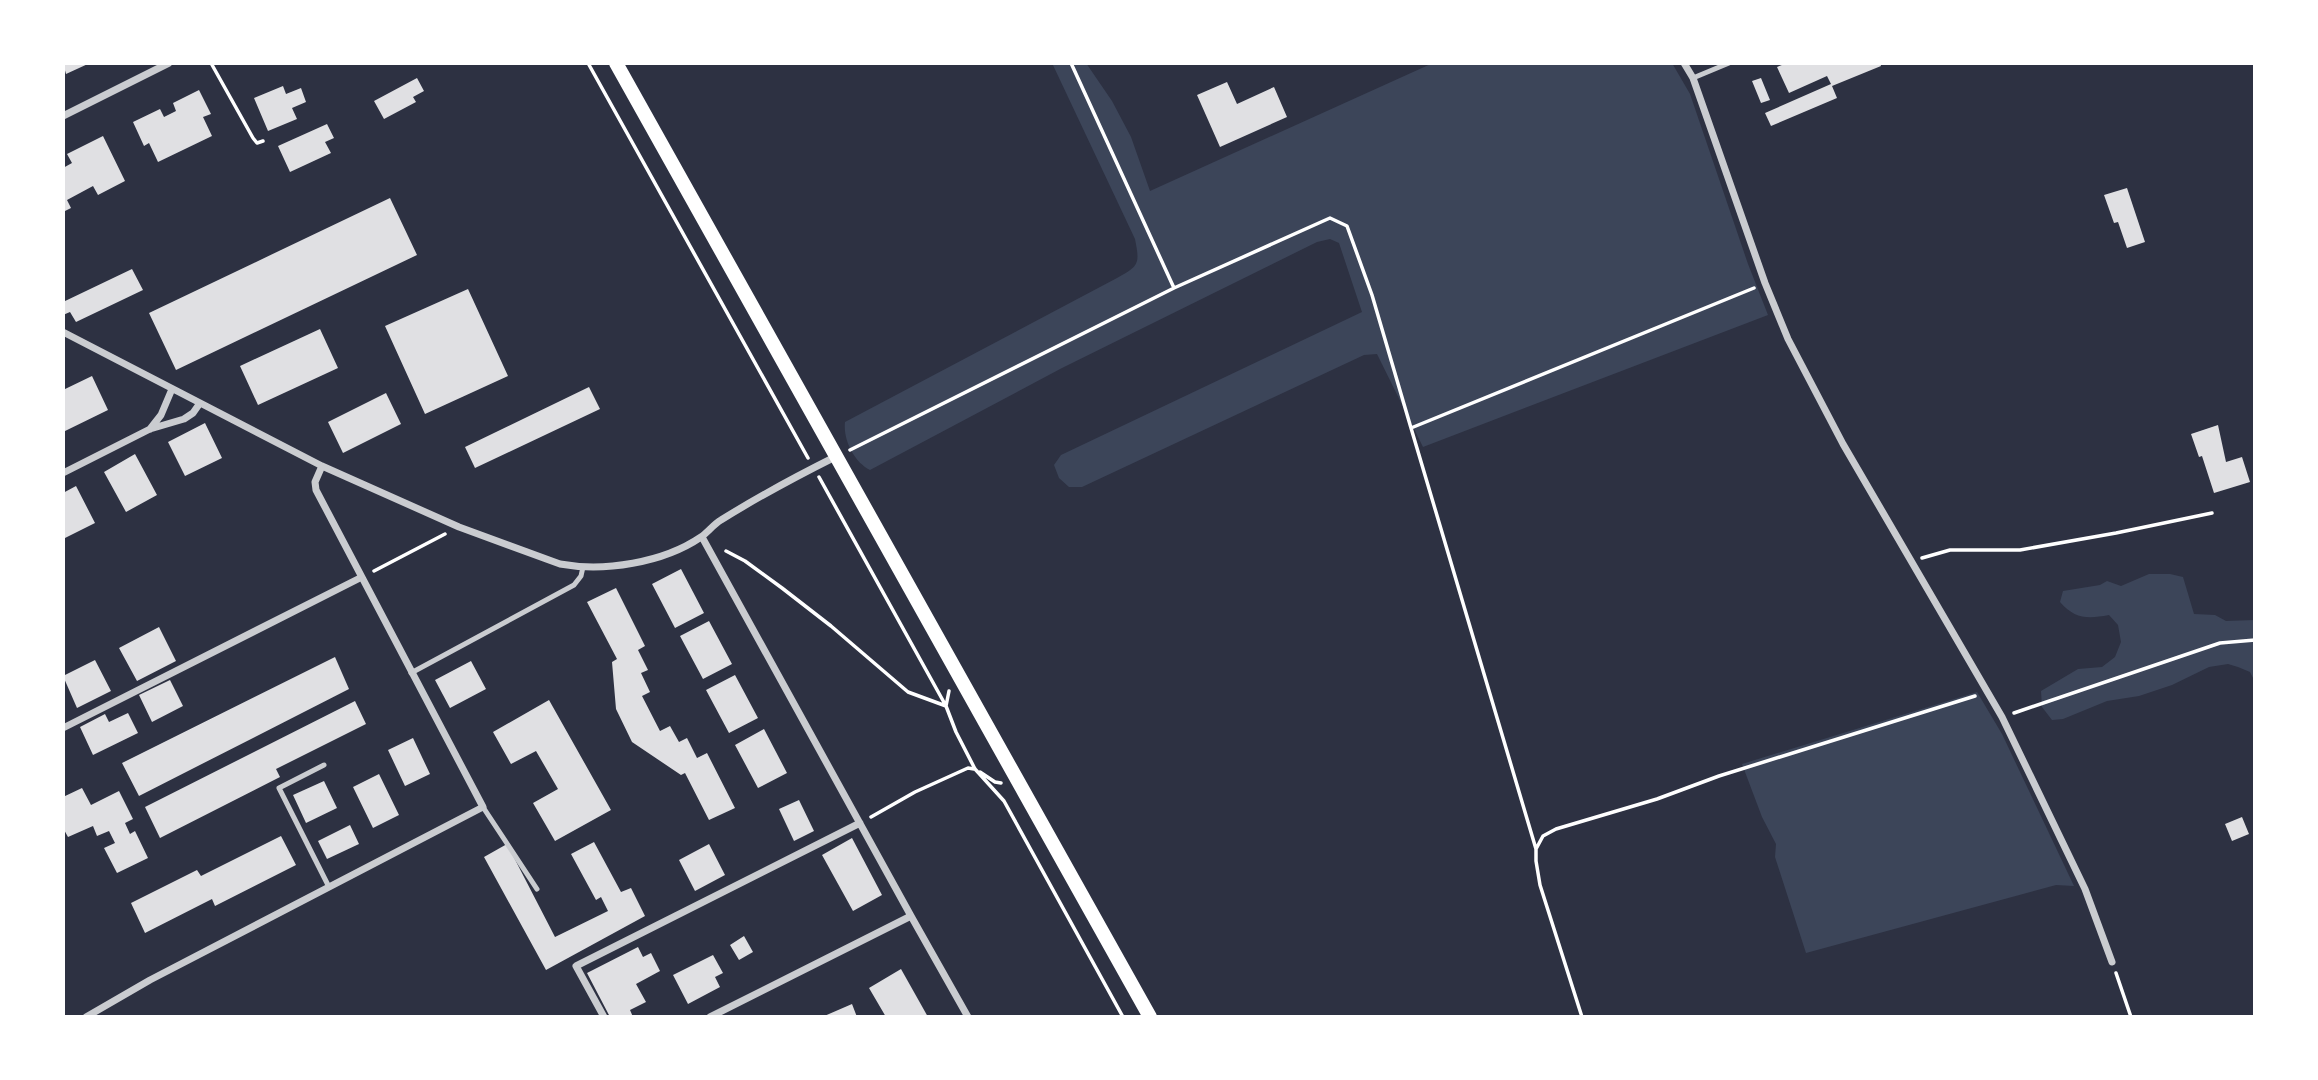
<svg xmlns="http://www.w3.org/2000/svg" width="2318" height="1080" font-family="Signika,sans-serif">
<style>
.green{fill:#3c4559}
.building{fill:#e0e0e3}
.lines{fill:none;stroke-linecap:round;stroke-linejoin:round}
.path{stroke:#fff;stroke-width:3.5}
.service{stroke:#caccd0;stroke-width:5}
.minor{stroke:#caccd0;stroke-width:7}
.secondary{stroke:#fff;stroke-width:14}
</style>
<rect width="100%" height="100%" fill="#2d3142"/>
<path class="green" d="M1052 63H1086L1112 101 1131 137 1150 191 1433 63H1672L1690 94 1748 264 1768 315 1423 447 1377 354 1364 355 1082 487H1069L1059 478 1054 465 1061 455 1362 312 1339 243 1330 239 1317 242 1062 368 870 470C854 462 843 440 845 422L1117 278C1139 266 1140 264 1135 239Z
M2149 574H2170L2183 577 2194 614 2215 615 2226 621 2255 620V682L2250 672 2238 667 2228 664 2209 667 2172 685 2139 696 2107 701 2063 719 2052 720 2042 707 2041 691 2078 669 2102 667 2115 657 2121 642 2118 625 2109 615C2087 619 2075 619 2060 602L2063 591 2100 585 2107 581 2121 586Z
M1977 692 2002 734 2074 886 2056 885 1806 953 1775 857 1776 844 1762 817 1742 764Z"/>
<path class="building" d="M63 63H90L66 74Z
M1787 63H1880L1881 66 1832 86 1837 98 1771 126 1765 113 1831 84 1827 76 1789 93 1777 67Z
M417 78 424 91 413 97 416 102 384 119 374 101Z
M1761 78 1770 100 1761 103 1752 81Z
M1227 82 1237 104 1274 87 1287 117 1220 147 1197 95Z
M283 86 286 94 301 88 306 102 292 108 297 119 268 131 254 98Z
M199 90 211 114 203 117 212 136 158 162 149 143 144 146 133 122 160 109 164 117 176 111 173 103Z
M327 124 334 138 325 142 331 153 290 172 278 146Z
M103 136 125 181 98 195 93 186 67 200 71 208 63 212V168L72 163 67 154Z
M2127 188 2145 242 2127 248 2118 222 2114 223 2104 195Z
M390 198 417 255 176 370 149 313Z
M132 269 143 290 76 322 70 312 63 315V302Z
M468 289 508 376 425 414 385 326Z
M320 329 338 368 258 405 240 366Z
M92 376 108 410 63 432V390Z
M589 387 600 409 475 468 465 447Z
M386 393 401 424 343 453 328 422Z
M205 423 222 458 185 476 168 442Z
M2218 425 2226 462 2242 457 2250 482 2214 493 2202 456 2199 457 2191 434Z
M135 454 157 495 126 512 104 472Z
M76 486 95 523 63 539V493Z
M681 569 704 613 675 628 652 584Z
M616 588 645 646 638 650 648 670 641 673 650 692 642 696 660 731 670 726 679 742 687 738 697 758 707 753 735 808 709 820 685 773 681 775 632 742 616 709 612 662 617 659 587 602Z
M709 621 732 664 703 679 680 636Z
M159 627 176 661 137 681 119 648Z
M335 657 349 689 139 796 122 763Z
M95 660 111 691 77 708 63 676Z
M471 661 486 689 450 708 435 680Z
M735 675 758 718 729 733 706 690Z
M170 680 183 706 152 722 139 695Z
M549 700 611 810 555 841 533 803 558 789 536 751 511 764 493 732Z
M355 701 366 724 276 769 280 777 160 838 145 807Z
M128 713 138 733 93 755 80 727 105 714 109 722Z
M764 729 787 773 758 788 735 745Z
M413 738 430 774 405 786 388 750Z
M379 774 399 815 373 828 353 787Z
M324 781 337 808 306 823 293 795Z
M82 788 91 805 119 791 133 819 125 823 130 834 135 831 148 858 117 873 104 848 115 843 109 831 97 836 93 826 68 837 63 828V797Z
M799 800 814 831 794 841 779 809Z
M2242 817 2249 834 2232 841 2225 824Z
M350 825 359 844 327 859 318 841Z
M281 836 296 865 215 906 212 899 145 933 131 903 197 870 201 876Z
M852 838 882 895 853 911 822 855Z
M594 842 621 892 631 888 645 916 546 970 484 857 507 844 555 937 608 911 601 897 596 900 571 854Z
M709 844 725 875 695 891 679 860Z
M744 936 753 952 739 960 730 945Z
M638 947 643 957 651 953 660 971 636 984 646 1002 630 1010 633 1017H610L587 973Z
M713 955 723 973 715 977 720 987 688 1004 673 975Z
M901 969 928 1017H886L869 988Z
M852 1004 857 1017H822Z"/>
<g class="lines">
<path class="path" d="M211 63 253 138 257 143 263 141
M588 63 808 458
M1071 63 1174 288
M1411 428 1536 849V861L1540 885 1582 1017
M850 450 1174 288 1330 218 1347 226 1372 295 1411 428 1754 288
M819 477 946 706 956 732 975 769 1004 801 1123 1017
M726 551 745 561 782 588 831 626 908 692 946 706 949 691
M1922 558 1950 550H2020L2116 533 2212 513
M374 571 445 534
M2014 713 2220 643 2255 640
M980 772 995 782 1001 783
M871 817 915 792 968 768 974 769
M1536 849 1543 836 1556 829 1657 799 1719 776 1975 696
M2116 973 2131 1017"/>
<path class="service" d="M1693 78 1729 63
M411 673 574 585 581 576 583 567
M324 765 279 788 329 887
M483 807 537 889"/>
<path class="minor" d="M1684 63 1693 78 1765 283 1788 339 1843 444 2002 717 2085 889 2112 962
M63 116 169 63
M63 332 322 466 459 527 560 564C604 572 663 563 701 537 708 532 714 524 721 520 758 497 797 476 835 457
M150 429 161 415 172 389
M63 473 150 429 184 419 193 413 200 403
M702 537 911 916
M63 728 360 578
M86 1017 150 980 483 807 316 490 315 482 322 466
M604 1017 576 966 860 823
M710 1017 911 916 968 1017"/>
<path class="secondary" d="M616 63 1150 1017"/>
</g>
<rect width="2318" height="1080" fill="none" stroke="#ffffff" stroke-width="130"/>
</svg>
